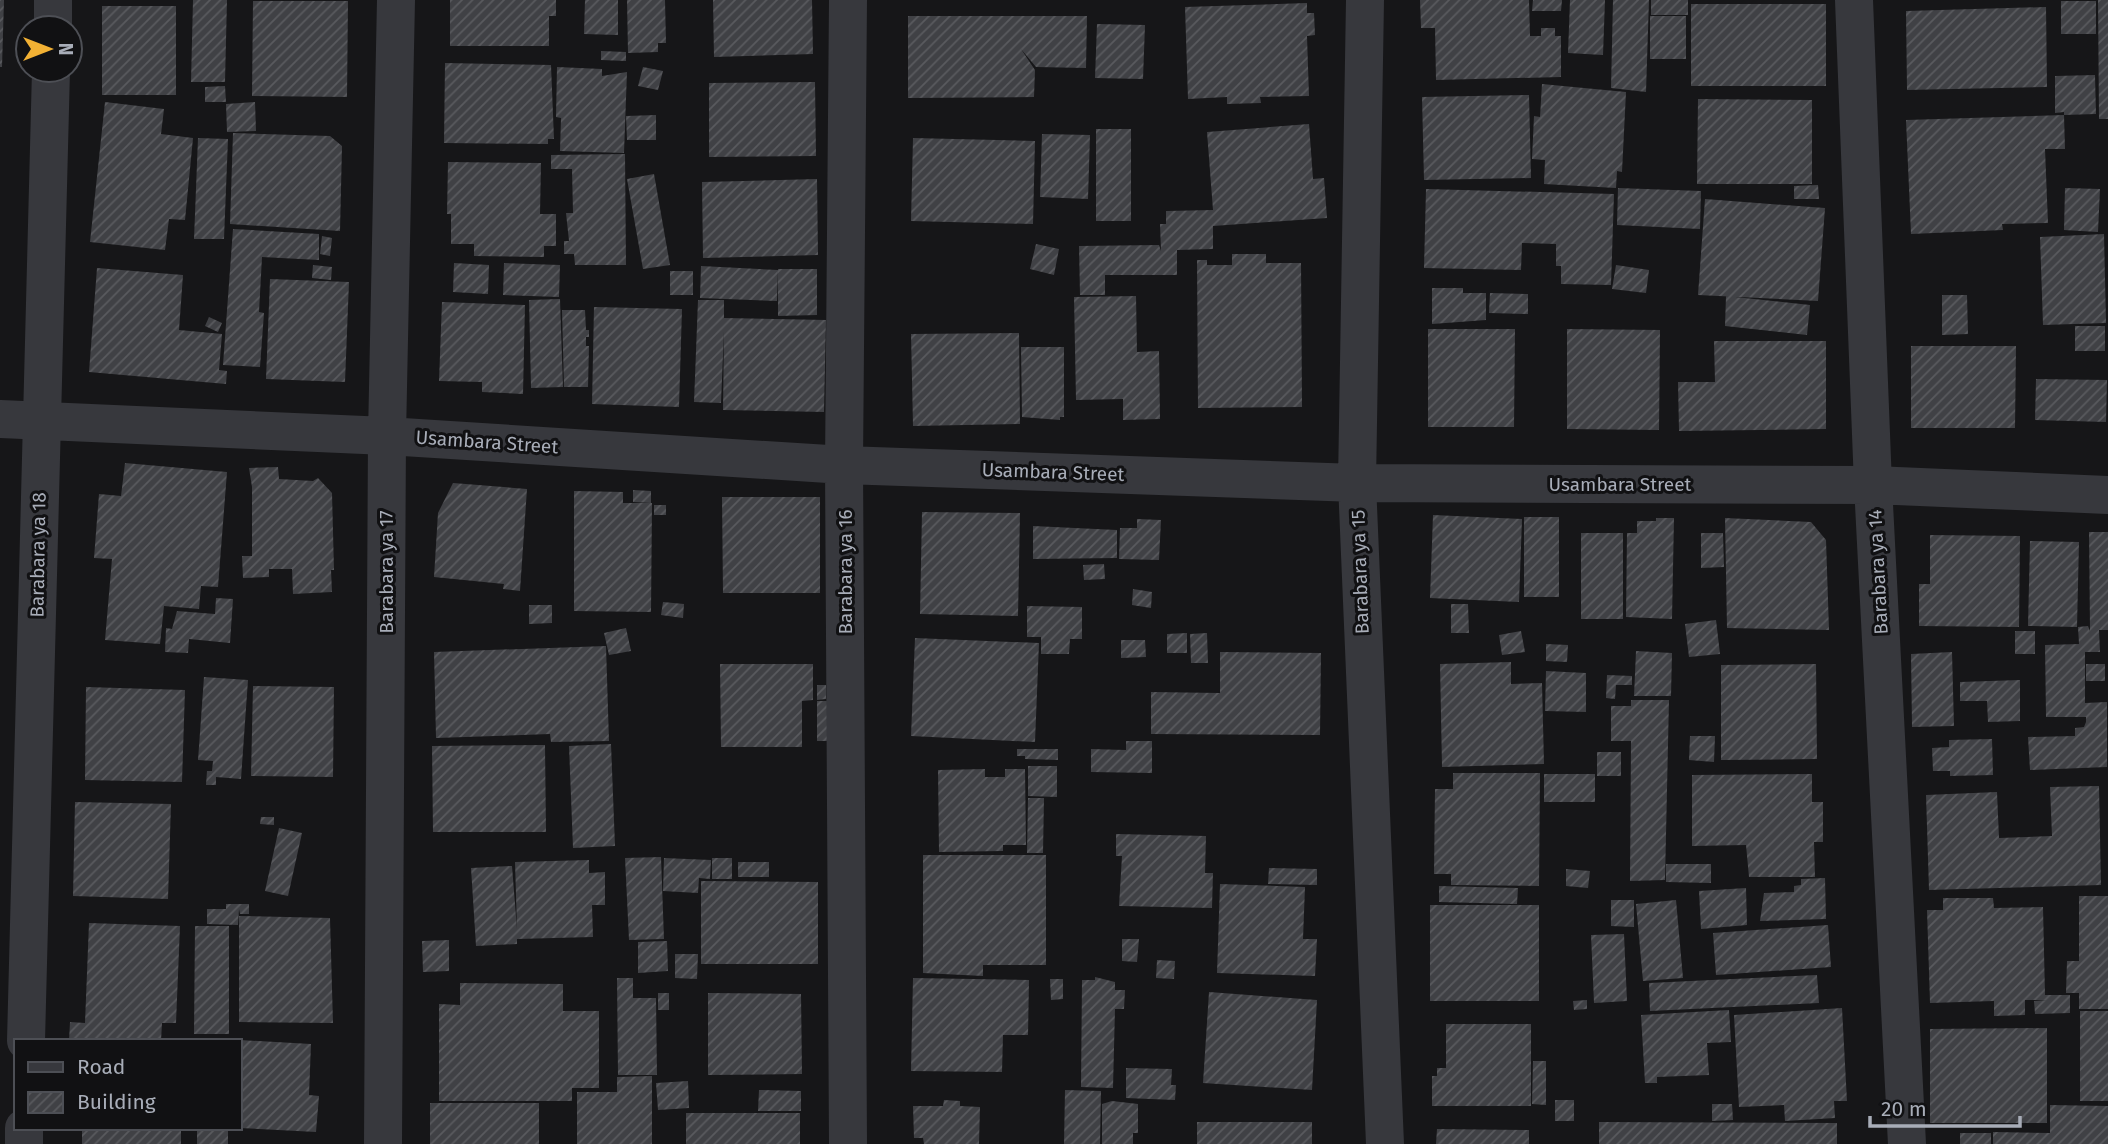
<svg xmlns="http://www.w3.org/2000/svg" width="2108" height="1144" font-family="'Fira Sans',sans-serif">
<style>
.building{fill:url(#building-hatch)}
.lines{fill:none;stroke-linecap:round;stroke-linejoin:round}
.minor{stroke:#37383d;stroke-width:38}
.labels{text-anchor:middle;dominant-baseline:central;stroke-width:6;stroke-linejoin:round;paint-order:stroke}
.street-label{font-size:19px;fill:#a8adb8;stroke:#111113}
</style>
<defs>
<pattern id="building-hatch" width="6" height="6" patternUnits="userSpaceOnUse" patternTransform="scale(1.75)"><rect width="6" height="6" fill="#404145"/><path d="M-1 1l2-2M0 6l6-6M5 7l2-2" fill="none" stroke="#595a5e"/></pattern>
</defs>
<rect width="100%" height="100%" fill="#161618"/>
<path class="building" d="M0 0H4L2 67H0Z
M193 0H227L225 82H191Z
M450 0H556V16H549V46H450Z
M585 0H618V35L584 34Z
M627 0H665L666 43H658V52L628 53Z
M713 0H812L813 54 714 57Z
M1420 0H1529L1530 36H1541V28H1555V36H1561V77L1436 80 1435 28H1421Z
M1533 0H1562L1561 11H1532Z
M1570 0H1605L1603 55 1568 53Z
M1613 0H1649L1646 92 1611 88Z
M1651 0H1688V15H1651Z
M2098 0H2108V119H2099Z
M253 1H348L347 97 252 96Z
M2061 1H2096V34H2061Z
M1307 3V13H1314L1315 35 1307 36 1309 96 1260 97 1261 103 1227 104V97L1188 99 1185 7Z
M1691 4H1826V86H1691Z
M102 6H176V95H102Z
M2046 7 2047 87 1907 90 1906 11Z
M908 16H1087L1086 68 1036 67 1021 49 1035 70 1034 97 908 98Z
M1650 16H1686V59H1650Z
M1097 24 1145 25 1143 79 1095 78Z
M601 51 626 52V61L601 60Z
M445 63 551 65 554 139H548V144L444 143Z
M557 67 602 69V76L627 72 624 153 560 151 561 118 556 117Z
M643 67 663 71 658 90 638 86Z
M2095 75 2096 114 2064 115 2065 149H2045L2048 223 2002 224 2003 230 1911 234 1906 120 2064 115V112L2055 113V76Z
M815 82 816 156 709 157V83Z
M1542 84 1626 92 1622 172 1617 171 1616 188 1544 184 1545 160 1532 159 1534 116 1540 117Z
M225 86 226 102H205V87Z
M1529 95 1531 178 1424 180 1422 97Z
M1698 99 1812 100V184H1697Z
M105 102 164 109 161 134 193 138 185 220 169 219 165 250 90 242Z
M255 102 256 131 227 132 226 104Z
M656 115V140H627L626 116Z
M1309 124 1313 179 1324 178 1327 218 1213 226V249L1177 250V275H1105V295H1080L1079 246 1159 245 1161 251 1160 224H1166V211L1213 210 1207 132Z
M1096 129H1131V221H1096Z
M233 133 330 136 342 146 340 231 230 224Z
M1042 134 1090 135 1088 199 1040 197Z
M198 138 228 139 224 239H194Z
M913 138 1035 141 1033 224 911 221Z
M625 154 626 265H575L574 254H564V241H569L566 213H573L572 169H551V155Z
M448 162 541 163 540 214H556V246H544V257L474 256V244H451V214H447Z
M654 174 670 265 643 269 627 179Z
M817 179 818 255 703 258 702 182Z
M1818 185 1819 199H1794V186Z
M1618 188 1701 191 1700 229 1617 225Z
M2065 188 2100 189 2098 232 2064 230Z
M1426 189 1614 194 1611 285 1561 284V266H1556V244L1522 243 1521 270 1424 268Z
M1705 199 1825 208 1818 301 1698 295Z
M233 229 319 234V260L262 257 259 312 264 313 260 367 223 365Z
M2104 234 2106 323 2043 325 2040 237Z
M322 236 332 238 330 256 320 254Z
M1036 244 1059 249 1054 275 1030 269Z
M1232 254H1266V263H1301L1302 407 1198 408 1197 260H1207V265H1232Z
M454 263 489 265 488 294 453 292Z
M504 263 560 265 559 297 503 295Z
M313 265 332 267 331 280 312 278Z
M1616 265 1649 270 1646 293 1612 289Z
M701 266 778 270 777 301 700 298Z
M97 268 183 275 179 330 222 334 219 370 227 371 226 384 89 372Z
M778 269H817V315L778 316Z
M670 271H693V295H670Z
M270 279 349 282 345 382 266 379Z
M1432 288H1463V293H1486V320L1432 324Z
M1490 293 1528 294V314L1489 313Z
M1942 295H1967L1968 334 1942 335Z
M1136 296 1137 352 1159 351 1160 419 1123 420V399L1076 400 1074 297Z
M1726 296 1810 305 1807 335 1725 326Z
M560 299 563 387 531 388 529 300Z
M698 300H724V318L826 320 824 412 723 410 724 331 721 403 694 402Z
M442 302 525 305 523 394 482 392V382L439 381Z
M594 307 682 309 679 407 592 404Z
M562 310H585L586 330H589V337H586V346H589L588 387H564Z
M209 317 222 323 218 332 205 326Z
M2075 326H2105V351H2075Z
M1428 329H1515L1514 427H1428Z
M1567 329 1660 330 1659 430 1567 429Z
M1019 333 1020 424 913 426 911 334Z
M1714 341H1826V429L1679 431 1678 382H1715Z
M1911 346H2016L2015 428H1911Z
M1021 347H1064V417H1060V420L1022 417Z
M2036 379 2107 380 2106 422 2035 420Z
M125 463 227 472 218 587 201 586 199 609 164 606 160 644 105 640 112 559 94 558 99 494 121 496Z
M278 467 279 479 313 481 318 478 332 493 334 570H331L332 592 293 594 292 569H269V577L243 578 242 556H252V487L249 468Z
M453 483 527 489 520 591 503 589 504 584 434 577 438 513Z
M633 490 651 491V503L633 502Z
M574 491 623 492V503H652L651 612 574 611Z
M722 497H820V593H723Z
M654 505H666V515H654Z
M922 512 1020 513 1018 616 920 614Z
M1433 515 1522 519 1519 602 1430 598Z
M1524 517H1559V597H1524Z
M1656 518H1674L1672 619 1626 617 1627 533H1637V521H1656Z
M1725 518 1811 522 1826 540 1829 630 1727 628Z
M1137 519 1161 520 1159 560 1119 559 1120 528H1137Z
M1033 526 1117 530V558L1033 559Z
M2089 532H2108V630H2099L2100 652H2085V703L2107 702V767L2030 770 2028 737 2075 736V728L2084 727 2086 722V717H2046L2045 645 2079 644 2078 627 2088 626 2090 631Z
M1581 533H1623V619H1581Z
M1701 533H1723L1724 567 1701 568Z
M1930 535 2020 536 2019 627 1919 626V584H1930Z
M2030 541 2079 542 2077 627 2028 626Z
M1104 564 1105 579 1084 580 1083 565Z
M1133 589 1152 592 1151 608 1132 605Z
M216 598 233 599 230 643 189 639 188 653 165 652 166 628 172 629 177 611 215 614Z
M663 602 684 604 683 618 661 615Z
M1451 604H1468L1469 633H1451Z
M529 605H552V623L529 624Z
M1027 606 1082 607V639H1070L1069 654H1041V637H1027Z
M1716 620 1720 654 1689 657 1685 624Z
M626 628 631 651 609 655 604 633Z
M1521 631 1525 652 1502 655 1499 635Z
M2015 631H2035V654H2015Z
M1187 633V653H1167V634Z
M1207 633 1208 663H1191L1190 634Z
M915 638 1039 643 1035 742 911 736Z
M1121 640H1145L1146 657 1121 658Z
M1546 644 1568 645 1567 662 1546 661Z
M606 646 609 741 551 742 550 734 436 738 434 652Z
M1636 651 1672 653 1671 696H1634Z
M1220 652 1321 653 1320 735 1151 734V692L1220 693Z
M1952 652 1954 726 1912 727 1911 654Z
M1511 662V684L1542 683 1544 764 1442 767 1440 664Z
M720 664H813V700L802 701V747H721Z
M1816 664 1817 759 1721 760V665Z
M2086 664H2105V681H2086Z
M1546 671 1586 673V712L1545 711Z
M1607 675 1632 676V685H1616L1615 699 1606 698Z
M204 677 248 680 241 779 216 777V785H206L207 771H212L213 761 198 760Z
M2020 680V721L1988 722 1987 701H1960V682Z
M817 685H826V699L817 700Z
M253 686 334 687 333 777 251 776Z
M86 687 185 690 182 782 85 780Z
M1631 700H1669L1665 880 1630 881 1631 741H1611V706H1631Z
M817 701H829L828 741H817Z
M1690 736H1715L1714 762 1689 760Z
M1992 739 1993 775 1950 776V771H1933L1932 748 1949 747V740Z
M1126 741H1152V773L1091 772V749L1126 750Z
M611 744 615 846 573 848 569 746Z
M545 745 546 832H433L432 746Z
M1017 749H1058V760L1025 759V756H1017Z
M1597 752H1621V776H1597Z
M1028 766H1057V797L1028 796Z
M985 769V777H1005V769H1025L1026 845H1003V851L939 852 938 770Z
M1453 773H1540L1539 886 1451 885V874H1434L1435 789H1453Z
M1544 774H1595V802H1544Z
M1812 774V802H1823V842H1814L1815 877H1749L1746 845 1692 846V775Z
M2099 786 2101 885 1929 890 1926 795 1997 792 1999 838 2052 836 2050 787Z
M1028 798H1044L1043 853H1027Z
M75 802 171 804 168 899 73 896Z
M261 817H274V825L260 824Z
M279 828 302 833 288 896 265 891Z
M1116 834 1206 836 1205 873H1213L1212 908 1119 906 1122 856H1116Z
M923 855H1046V965H983V976L923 973Z
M661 857 664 939 629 940 625 858Z
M664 858 711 860 710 879 699 878 698 893 663 891Z
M712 858H732V879H712Z
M589 860V873L605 872V905H592L593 937 517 939V944L476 946 471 868 512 866 517 929 515 862Z
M738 862H769V877H738Z
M1666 864H1711V883L1666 882Z
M1269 868 1317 869V885L1268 884Z
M1566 869 1590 871 1588 888 1566 886Z
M1825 878 1826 919 1760 921 1764 893 1794 892V886L1801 885V879Z
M701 881 818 882V964H701Z
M1220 884 1305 887 1303 939H1317L1315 976 1217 973Z
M1439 886 1518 888 1517 904 1439 902Z
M1746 888 1747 925 1701 929 1699 891Z
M2079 896H2108V1009H2079V993H2066L2067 961H2079Z
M1943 898H1993L1994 908 2043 907 2045 995H2070V1013L2035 1014 2034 1001 2047 1000H2025V1015L1994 1016V1001L1930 1003 1927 910H1943Z
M1611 900H1634V927L1611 926Z
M1676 900 1683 978 1643 981 1636 904Z
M226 904H249V914H240L239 909 238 925 207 924V909H226Z
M1430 905H1539V1001H1430Z
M239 916 330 918 333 1023 239 1022Z
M89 923 180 926 176 1023H162L161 1041H69L70 1022 85 1023Z
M1828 925 1831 967 1716 975 1713 933Z
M195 926H229V1034H194Z
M1624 934 1627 1001 1594 1003 1591 935Z
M1122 939H1139L1137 962 1122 961Z
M449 940V971L423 972 422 941Z
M667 941 668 971 638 973V942Z
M675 954H698L697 979 675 978Z
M1157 960 1175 961 1174 979 1156 978Z
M1817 975 1819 1003 1650 1011 1649 983Z
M1095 977 1115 982V990H1125L1124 1009H1115L1113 1088 1081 1087 1082 980H1095Z
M617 978H633V998H656L657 1075H618Z
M913 978 1029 980 1028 1035H1003L1002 1072 911 1071Z
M1050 979H1063V999L1051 1000Z
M460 983 563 984V1011H599V1088H572V1101H439V1004L460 1005Z
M1209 992 1317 1000 1312 1090 1203 1083Z
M658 993H669V1010H658Z
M708 993 801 994 802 1074 708 1075Z
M1587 1000V1009L1574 1010 1573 1001Z
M1842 1008 1847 1101H1834L1835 1118 1785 1121 1784 1105 1739 1107 1734 1015Z
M1729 1010 1731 1042 1707 1043 1709 1075 1657 1077V1083H1645L1641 1015Z
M2080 1011H2108V1101H2080Z
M1446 1024H1531V1106H1432V1076H1437V1068H1446Z
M2047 1028V1123H1930V1029Z
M240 1040 311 1044 309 1095 319 1096 316 1132 240 1128Z
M1533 1061H1546V1105L1532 1104Z
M1126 1068 1172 1069 1171 1085H1176L1175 1100 1126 1098Z
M652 1076V1144H577V1092H617V1077Z
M688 1081 689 1108 658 1110 656 1083Z
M759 1090 801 1091V1111H758Z
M1065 1090 1101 1091 1100 1144H1064Z
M944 1100 960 1101V1106L980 1107 979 1144H924L923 1138H914L913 1106H943Z
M1555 1100H1574V1121H1555Z
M1112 1101 1138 1104V1133H1133V1144H1102V1104Z
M430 1103H539V1144H430Z
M1712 1104H1732L1733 1120 1712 1121Z
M2050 1105 2108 1106V1144H1993V1132L2050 1133Z
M686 1113H800V1144H686Z
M1197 1122H1312V1144H1197Z
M1599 1122 1837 1123V1144H1599Z
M82 1128H181V1144H82Z
M197 1128H228V1144H197Z
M1437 1129 1529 1130V1144H1436Z
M1960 1133H1991V1144H1960Z"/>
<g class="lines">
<path class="minor" d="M1365 0 1357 483 1385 1144
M1854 0 1873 485 1907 1144
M53 28V0
M0 419 387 436 844 465 1357 483 1873 485 2108 495
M26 1041 51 70
M24 1144V1128
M383 1144 387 436 396 0
M848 1144 844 465 848 0"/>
</g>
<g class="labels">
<g class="street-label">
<text transform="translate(487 442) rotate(4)">Usambara Street</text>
<text transform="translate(1053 472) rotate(2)">Usambara Street</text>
<text x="1620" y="484">Usambara Street</text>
<text transform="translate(38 555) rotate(-89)">Barabara ya 18</text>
<text transform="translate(386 572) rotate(-90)">Barabara ya 17</text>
<text transform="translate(845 572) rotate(-90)">Barabara ya 16</text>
<text transform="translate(1360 572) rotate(-92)">Barabara ya 15</text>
<text transform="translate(1878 572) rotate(-93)">Barabara ya 14</text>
</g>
</g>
<rect x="14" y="1039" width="228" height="91" fill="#111113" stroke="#4d4f55" stroke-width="2"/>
<rect x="28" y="1062" width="35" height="10" fill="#37383d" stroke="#4d4f55" stroke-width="2"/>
<text x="77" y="1074" font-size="21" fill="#a8adb8">Road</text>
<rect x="28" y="1092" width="35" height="21" fill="url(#building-hatch)" stroke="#4d4f55" stroke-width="2"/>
<text x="77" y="1109" font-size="21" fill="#a8adb8">Building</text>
<g transform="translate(49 49) rotate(90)"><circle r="33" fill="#111113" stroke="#4d4f55" stroke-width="2"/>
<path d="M0-5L12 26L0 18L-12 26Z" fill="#f2b134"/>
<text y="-10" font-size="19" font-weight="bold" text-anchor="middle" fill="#a8adb8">N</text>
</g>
<path d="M1870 1116v10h150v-10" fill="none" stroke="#a8adb8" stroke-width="3.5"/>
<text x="1881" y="1116" font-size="21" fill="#a8adb8" stroke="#111113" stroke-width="5" paint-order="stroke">20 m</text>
</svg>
